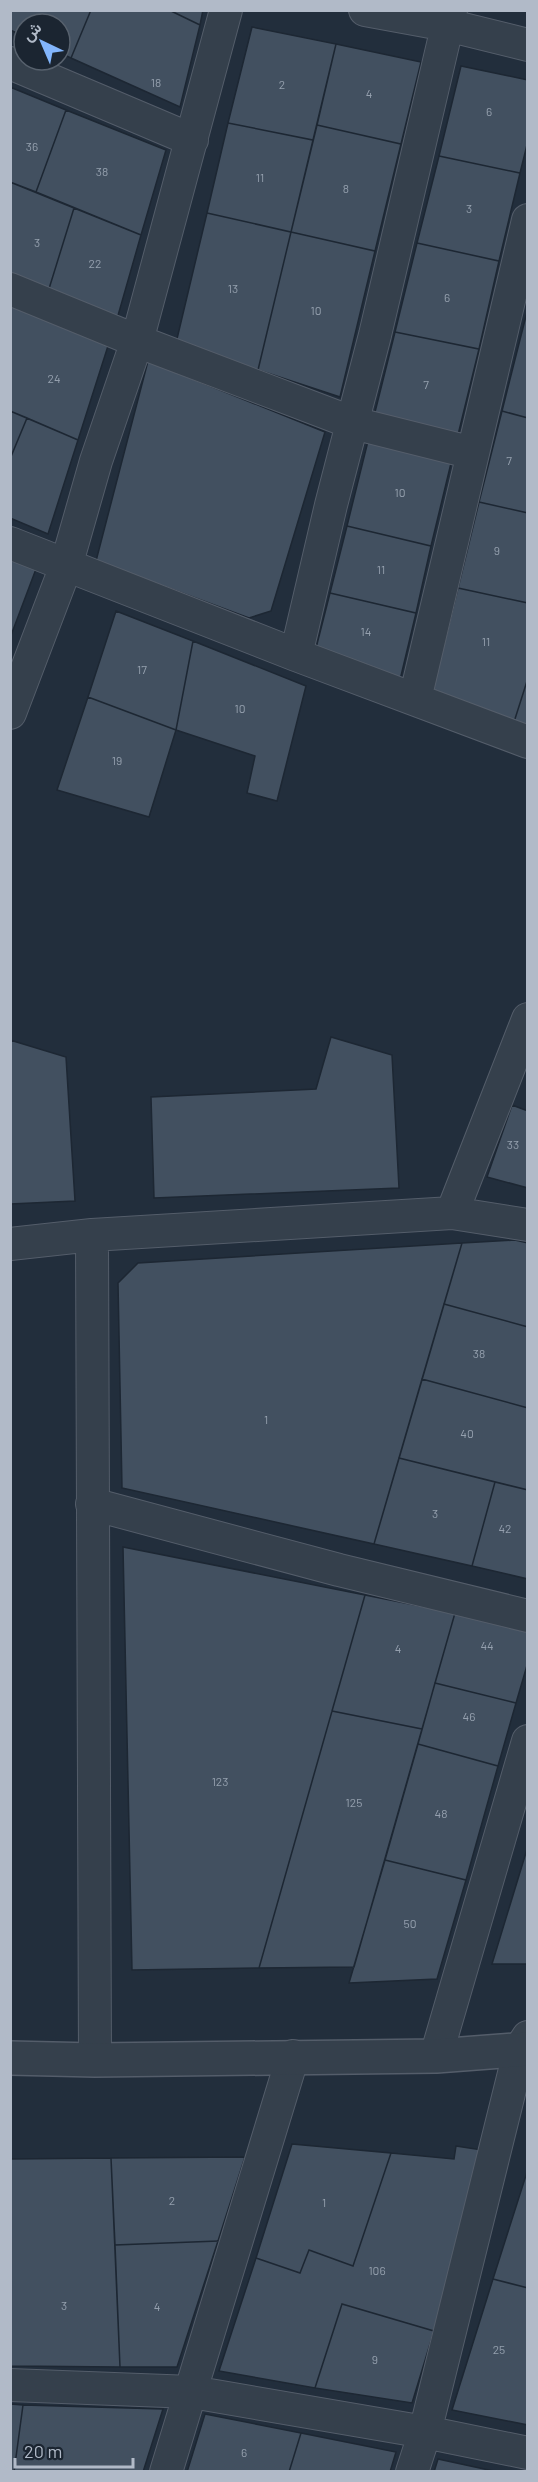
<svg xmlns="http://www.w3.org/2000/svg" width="538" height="2482" font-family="Barlow,Vazirmatn,sans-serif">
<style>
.building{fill:#425060;stroke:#1d2733;stroke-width:1.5}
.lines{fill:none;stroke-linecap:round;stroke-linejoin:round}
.minor-casing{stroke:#545d6a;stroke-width:34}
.tertiary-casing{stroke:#545d6a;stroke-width:36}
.minor{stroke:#35404c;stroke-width:32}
.tertiary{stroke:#35404c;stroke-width:33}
.labels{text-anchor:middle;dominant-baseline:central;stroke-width:6;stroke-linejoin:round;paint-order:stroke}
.number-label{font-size:12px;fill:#95a0ae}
</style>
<rect width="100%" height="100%" fill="#222e3c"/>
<path class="building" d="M10 10H91L71 58 60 53V24H24V36L10 30Z
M91 10H169L200 25 180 107 71 58Z
M169 10H203L200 25Z
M252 27 336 44 313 140 228 123Z
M336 44 421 62 401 144 317 125Z
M461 66 528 80V141L520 173 439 156Z
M10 87 66 110 36 192 10 182Z
M66 110 166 150 141 235 36 192Z
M228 123 313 140 291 232 207 213Z
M317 125 401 144 375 251 291 232Z
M439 156 520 173 499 261 417 243Z
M10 182 74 208 48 292 10 277Z
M74 208 141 235 117 319 48 292Z
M207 213 291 232 258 370 176 343Z
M291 232 375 251 340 397 258 370Z
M417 243 499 261 479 349 395 332Z
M10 305 108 346 78 440 10 411Z
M528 308V418L502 411Z
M395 332 479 349 457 439 373 420Z
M148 361 325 432 271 611 249 618 96 561Z
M10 411 27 418 10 459Z
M502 411 528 418V513L479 502Z
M27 418 78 440 48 534 10 518V459Z
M368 441 452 459 431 546 347 526Z
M479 502 528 513V603L458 588Z
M347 526 431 546 416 613 330 593Z
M10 558 36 569 10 638Z
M458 588 528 603V678L514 722 432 692Z
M330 593 416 613 400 680 316 648Z
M116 611 193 641 176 730 88 697Z
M193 641 306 686 277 801 247 793 255 756 176 730Z
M528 678V728L514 722Z
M88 697 176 730 149 817 57 790Z
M331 1037 392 1055 399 1188 154 1198 151 1097 316 1089Z
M10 1040 66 1057 75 1201 10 1204Z
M512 1105 528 1111V1188L487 1177Z
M515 1240 528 1243V1327L444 1304 462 1243Z
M462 1243 374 1544 122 1488 118 1283 138 1263Z
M444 1304 528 1327V1408L422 1379Z
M422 1379 528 1408V1490L399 1458Z
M399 1458 495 1482 472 1566 374 1544Z
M495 1482 528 1490V1579L472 1566Z
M123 1547 365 1595 259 1968 132 1970Z
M365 1595 455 1613 422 1729 332 1711Z
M455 1613 528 1628V1662L516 1703 435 1683Z
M435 1683 516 1703 498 1766 418 1744Z
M332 1711 422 1729 354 1967 259 1968Z
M418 1744 498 1766 466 1880 385 1860Z
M528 1846V1964H492Z
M385 1860 466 1880 437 1979 349 1983Z
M292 2144 391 2153 353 2266 309 2250 300 2273 256 2258Z
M456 2146 489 2151 434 2331 342 2304 315 2388 219 2371 256 2258 300 2273 309 2250 353 2266 391 2153 454 2159Z
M245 2157 218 2241 115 2245 111 2158Z
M111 2158 120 2367 10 2366V2159Z
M528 2169V2288L493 2279Z
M218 2241 177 2367H120L115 2245Z
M493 2279 528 2288V2425L452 2410Z
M342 2304 434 2331 412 2403 315 2388Z
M10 2404 23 2405 14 2472H10Z
M23 2405 163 2409 143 2472H14Z
M205 2414 301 2433 289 2472H187Z
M301 2433 396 2452 390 2472H289Z
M438 2459 498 2472H434Z"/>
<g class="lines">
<g class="minor-casing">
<path id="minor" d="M365 10 447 25 528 45
M10 63 192 140
M10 289 137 341 353 423 473 453
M10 543 296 655 528 742
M296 655 331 505 375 335 451 10
M415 699 528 220
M10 713 66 566 96 461 137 341 226 10
M528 1019 452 1213 528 1225
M92 1235 452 1213
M10 1244 92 1235 95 2060
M92 1504 339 1570 528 1616
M436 2056 528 1741
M10 2385 192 2392 425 2432 528 2453
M166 2472 293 2056
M412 2472 425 2432 520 2049 528 2037"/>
</g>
<g class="tertiary-casing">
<path id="tertiary" d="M10 2058 95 2060 436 2056 528 2049"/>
</g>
<use href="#minor" class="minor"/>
<use href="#tertiary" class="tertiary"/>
</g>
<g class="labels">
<g class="number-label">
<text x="156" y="82">18</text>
<text x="282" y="84">2</text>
<text x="369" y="93">4</text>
<text x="489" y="111">6</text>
<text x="32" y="146">36</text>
<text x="102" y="171">38</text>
<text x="260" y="177">11</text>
<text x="346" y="188">8</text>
<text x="469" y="208">3</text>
<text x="37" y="242">3</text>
<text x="95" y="263">22</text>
<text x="233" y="288">13</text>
<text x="447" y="297">6</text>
<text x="316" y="310">10</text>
<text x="54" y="378">24</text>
<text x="426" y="384">7</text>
<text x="509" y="460">7</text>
<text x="400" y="492">10</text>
<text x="497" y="550">9</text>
<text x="381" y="569">11</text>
<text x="366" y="631">14</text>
<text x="486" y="641">11</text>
<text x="142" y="669">17</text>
<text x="240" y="708">10</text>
<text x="117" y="760">19</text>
<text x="513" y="1144">33</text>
<text x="479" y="1353">38</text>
<text x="266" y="1419">1</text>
<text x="467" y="1433">40</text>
<text x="435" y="1513">3</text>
<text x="505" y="1528">42</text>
<text x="487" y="1645">44</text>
<text x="398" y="1648">4</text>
<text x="469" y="1716">46</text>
<text x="220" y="1781">123</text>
<text x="354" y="1802">125</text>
<text x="441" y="1813">48</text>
<text x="410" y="1923">50</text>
<text x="172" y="2200">2</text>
<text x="324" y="2202">1</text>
<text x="377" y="2270">106</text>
<text x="64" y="2305">3</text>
<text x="157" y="2306">4</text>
<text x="499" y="2349">25</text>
<text x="375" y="2359">9</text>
<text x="244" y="2452">6</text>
</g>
</g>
<rect width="538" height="2482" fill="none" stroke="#b1bac8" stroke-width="24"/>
<g transform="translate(42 42) rotate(316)"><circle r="28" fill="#1b2531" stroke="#57616d" stroke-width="1.5"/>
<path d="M0-4.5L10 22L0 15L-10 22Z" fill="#82b5fc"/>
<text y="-9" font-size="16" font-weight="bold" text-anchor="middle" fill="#b1bac8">ش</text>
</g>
<path d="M15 2458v9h118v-9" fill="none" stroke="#b1bac8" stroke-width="3"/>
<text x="24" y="2458" font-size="18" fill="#b1bac8" stroke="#1b2531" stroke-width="4.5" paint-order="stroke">20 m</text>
</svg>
